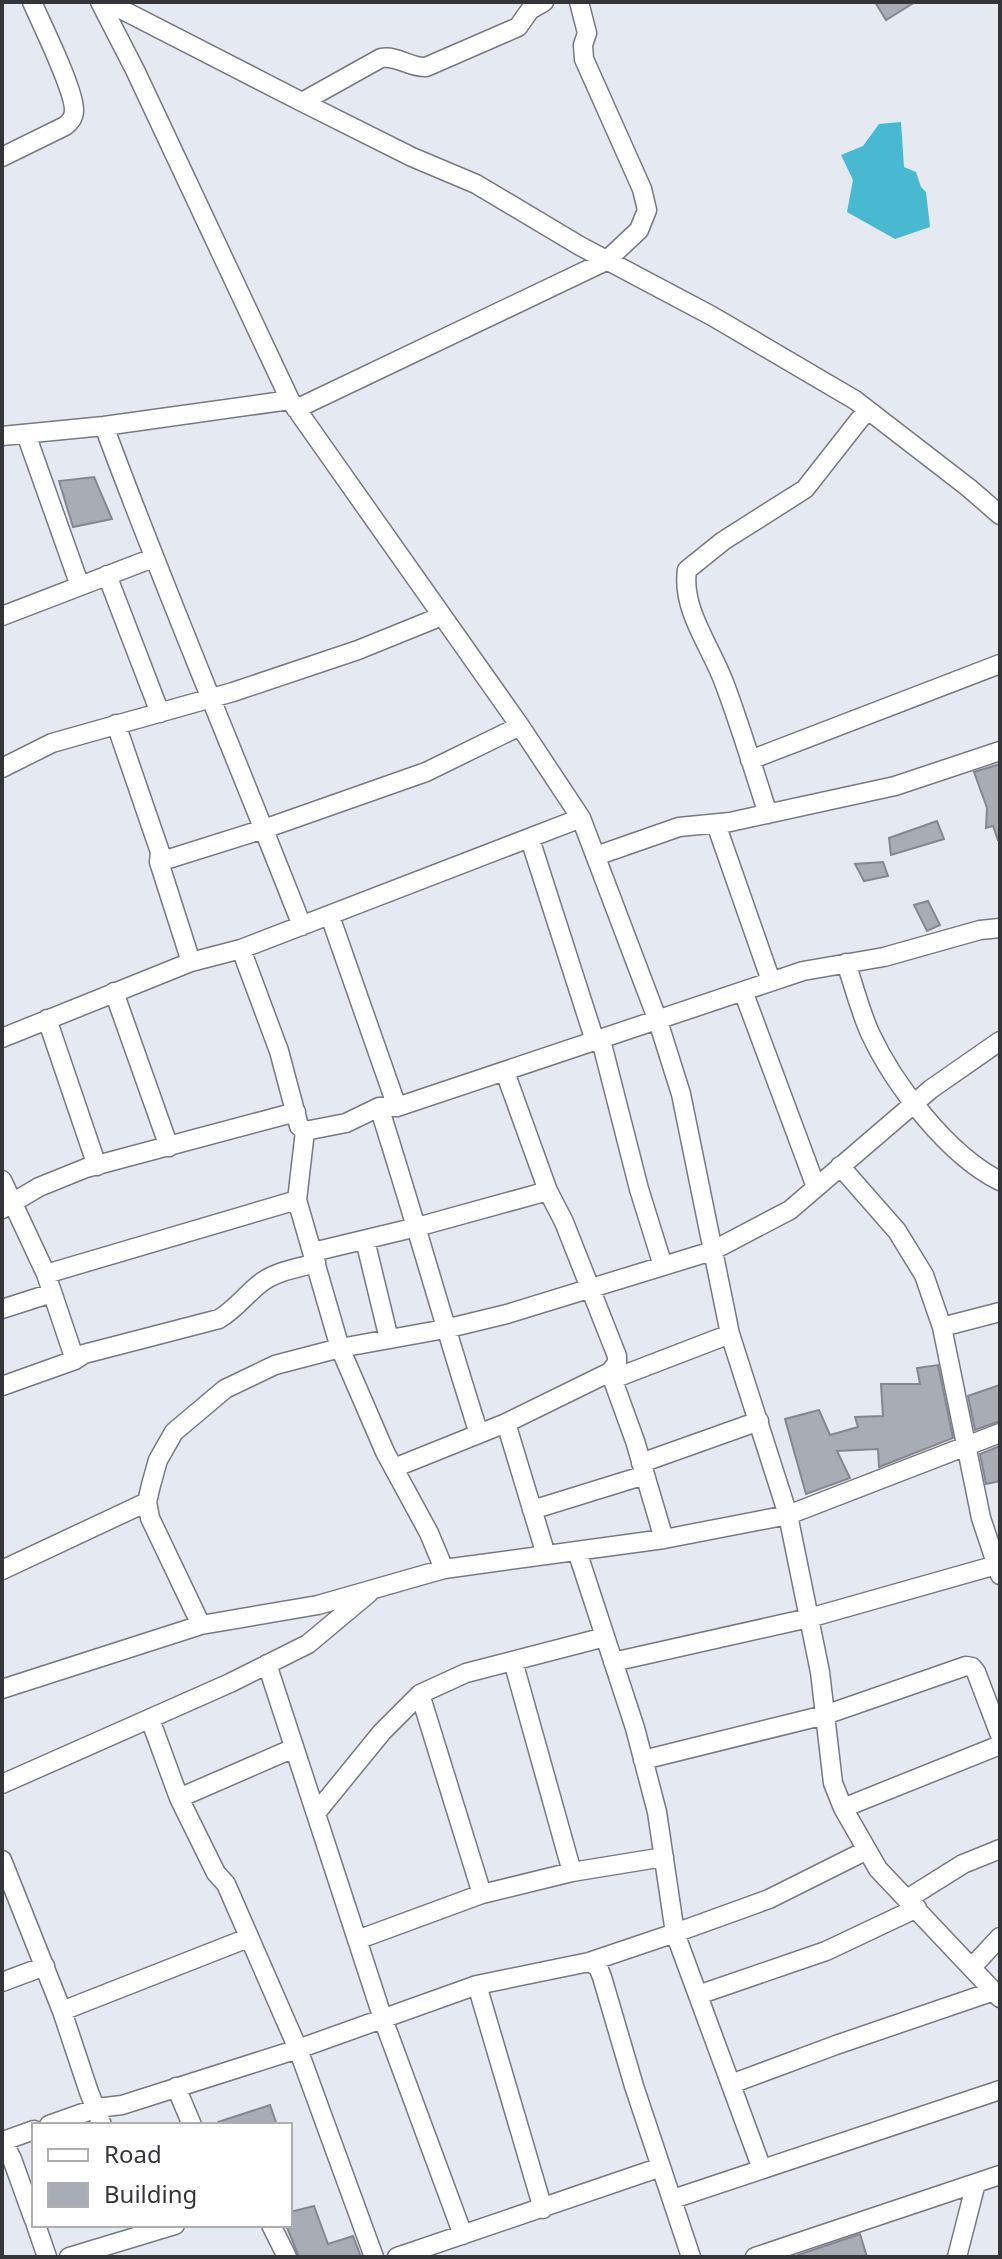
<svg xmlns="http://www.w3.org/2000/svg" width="1002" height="2259" font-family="'Noto Sans',sans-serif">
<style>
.water{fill:#49b8d1}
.building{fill:#a8acb4;stroke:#84878f;stroke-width:2}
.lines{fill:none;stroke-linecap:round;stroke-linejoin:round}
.street-casing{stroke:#757980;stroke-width:21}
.street{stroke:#fff;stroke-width:18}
</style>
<rect width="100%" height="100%" fill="#e5e9f1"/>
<path class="water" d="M901 122 904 167 916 172 921 187 926 192 930 227 895 239 847 212 853 180 841 155 863 146 879 124Z"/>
<path class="building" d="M875 2H915L886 20Z
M94 477 112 519 73 527 59 481Z
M1000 764V840H998L993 826 986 828 987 808 974 772Z
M937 821 944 839 891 855 889 838Z
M883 862 888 876 864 881 855 864Z
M928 901 940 925 927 931 914 905Z
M938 1365 953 1438 879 1467 878 1449 837 1451 850 1478 806 1494 785 1419 819 1410 830 1435 858 1427 855 1417 883 1416 881 1384H920L917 1368Z
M1000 1385V1421L975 1430 968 1396Z
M1000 1446V1481L986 1484 980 1454Z
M270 2105 277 2125H218V2122Z
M314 2206 328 2244 353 2236 361 2257H299L286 2225H290V2212Z
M860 2234 867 2257H798V2255Z"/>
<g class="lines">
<g class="street-casing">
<path id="street" d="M100 2 135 70 290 400 520 726 581 818 658 1021 681 1094 730 1334 788 1515 820 1672 833 1783 843 1808 878 1869 1000 1998
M107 2 302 102 412 157 476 184 580 246 712 316 855 400 969 488 1000 515
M302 102 381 58C398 55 409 68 426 67L518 27 530 10 544 2
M2 157 65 126C70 122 74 118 74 110 74 89 42 25 32 2
M296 409 606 261 639 230 647 210 642 189 584 59 583 45 587 33 579 2
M104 426C166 594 237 759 302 926
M26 434 80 586
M2 436 104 426 290 400
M107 575 160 713
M2 616 153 558
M116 724 160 852 159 862 191 962
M750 760 1000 664
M2 768 52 743 233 692 358 650 442 616
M768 814C754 771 741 728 725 685 712 648 681 610 687 570L723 541 805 489 867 410
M716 824 771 981
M530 839 595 1041
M596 856 679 827 730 822 895 786 1000 751
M159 862 264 829 426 772 520 726
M330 916 397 1107
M241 949 279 1051 299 1126 305 1131 297 1200 340 1348 385 1452 429 1533 444 1569
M846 963C854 986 860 1011 870 1033 894 1085 949 1156 1000 1181
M743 991 816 1187
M114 992 169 1147
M47 1019 97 1166
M2 1038 191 962 241 949 581 818
M601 1040 639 1189 663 1266
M379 1107C414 1216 444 1325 479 1434
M305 1131 346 1123 379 1107H397L803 971 884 957 980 930 1000 928
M840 1166 897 1231 924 1275 942 1327 981 1518 1000 1575
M2 1180 46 1274 297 1200
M2 1209 39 1187 86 1168 296 1112
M365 1240 389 1339
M313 1252 417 1227 548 1191
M46 1274 75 1360
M2 1309 52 1293
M942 1327 1000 1312
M610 1372 635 1441 664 1539
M613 1379 730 1334
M2 1386 75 1360 84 1354 219 1319C236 1309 246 1294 262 1282 277 1271 298 1268 316 1263
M506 1423 546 1555
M641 1463 759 1421
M394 1468 506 1423 610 1372 617 1363V1356L564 1222 548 1191 505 1072
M532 1510 645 1475
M2 1570 147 1502
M201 1625 150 1518 147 1502 151 1485 158 1460 174 1432 225 1389 275 1365 340 1348 445 1329 507 1314 712 1251 790 1210 931 1089 1000 1041
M513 1661 572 1872
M613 1662 809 1618 1000 1564
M267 1664 383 2019 463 2235
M2 1689 201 1625 318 1605 444 1569 664 1539 788 1515 1000 1433
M420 1694 482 1894
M150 1719 179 1798 216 1873 226 1884 298 2049 374 2257
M643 1760 825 1715 966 1666 972 1667 976 1672 1000 1735
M2 1784 230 1683 308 1644 369 1593
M179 1798 294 1748
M843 1808 1000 1745
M316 1813 382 1732 420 1694 466 1673 605 1637
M2 1860 62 2011 89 2092 102 2125
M907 1899 963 1864 1000 1849
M357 1940 482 1894 572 1872 664 1857
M589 1962 598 1967 602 1977 634 2086 691 2257
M973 1966 1000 1937
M2 1982 45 1966
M477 1985 543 2209
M698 1995 826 1951 917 1908
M62 2011 248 1938
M731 2084 836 2045 994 1991
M176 2087 192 2125
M49 2125 97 2108 122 2105 298 2049 477 1985 589 1962 675 1933 657 1812 635 1728 577 1551
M2 2140 12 2159 34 2220
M3 2141 34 2130
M762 2169 675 1933 769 1899 867 1850
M673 2199 1000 2090
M36 2225 47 2257
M271 2225 287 2257
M69 2257 175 2225
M397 2257 661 2167
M755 2257 1000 2175
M957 2257 976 2183"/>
</g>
<use href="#street" class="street"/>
</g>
<rect width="1002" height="2259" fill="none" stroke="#343538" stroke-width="8"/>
<rect x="32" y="2123" width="260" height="104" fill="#ffffff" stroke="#aeaeaf" stroke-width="2"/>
<rect x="48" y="2149" width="40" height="12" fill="#ffffff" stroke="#aeaeaf" stroke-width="2"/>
<text x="104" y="2163" font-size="24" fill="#343538">Road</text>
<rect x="48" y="2183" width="40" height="24" fill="#a8acb4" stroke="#aeaeaf" stroke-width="2"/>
<text x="104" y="2203" font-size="24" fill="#343538">Building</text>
</svg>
